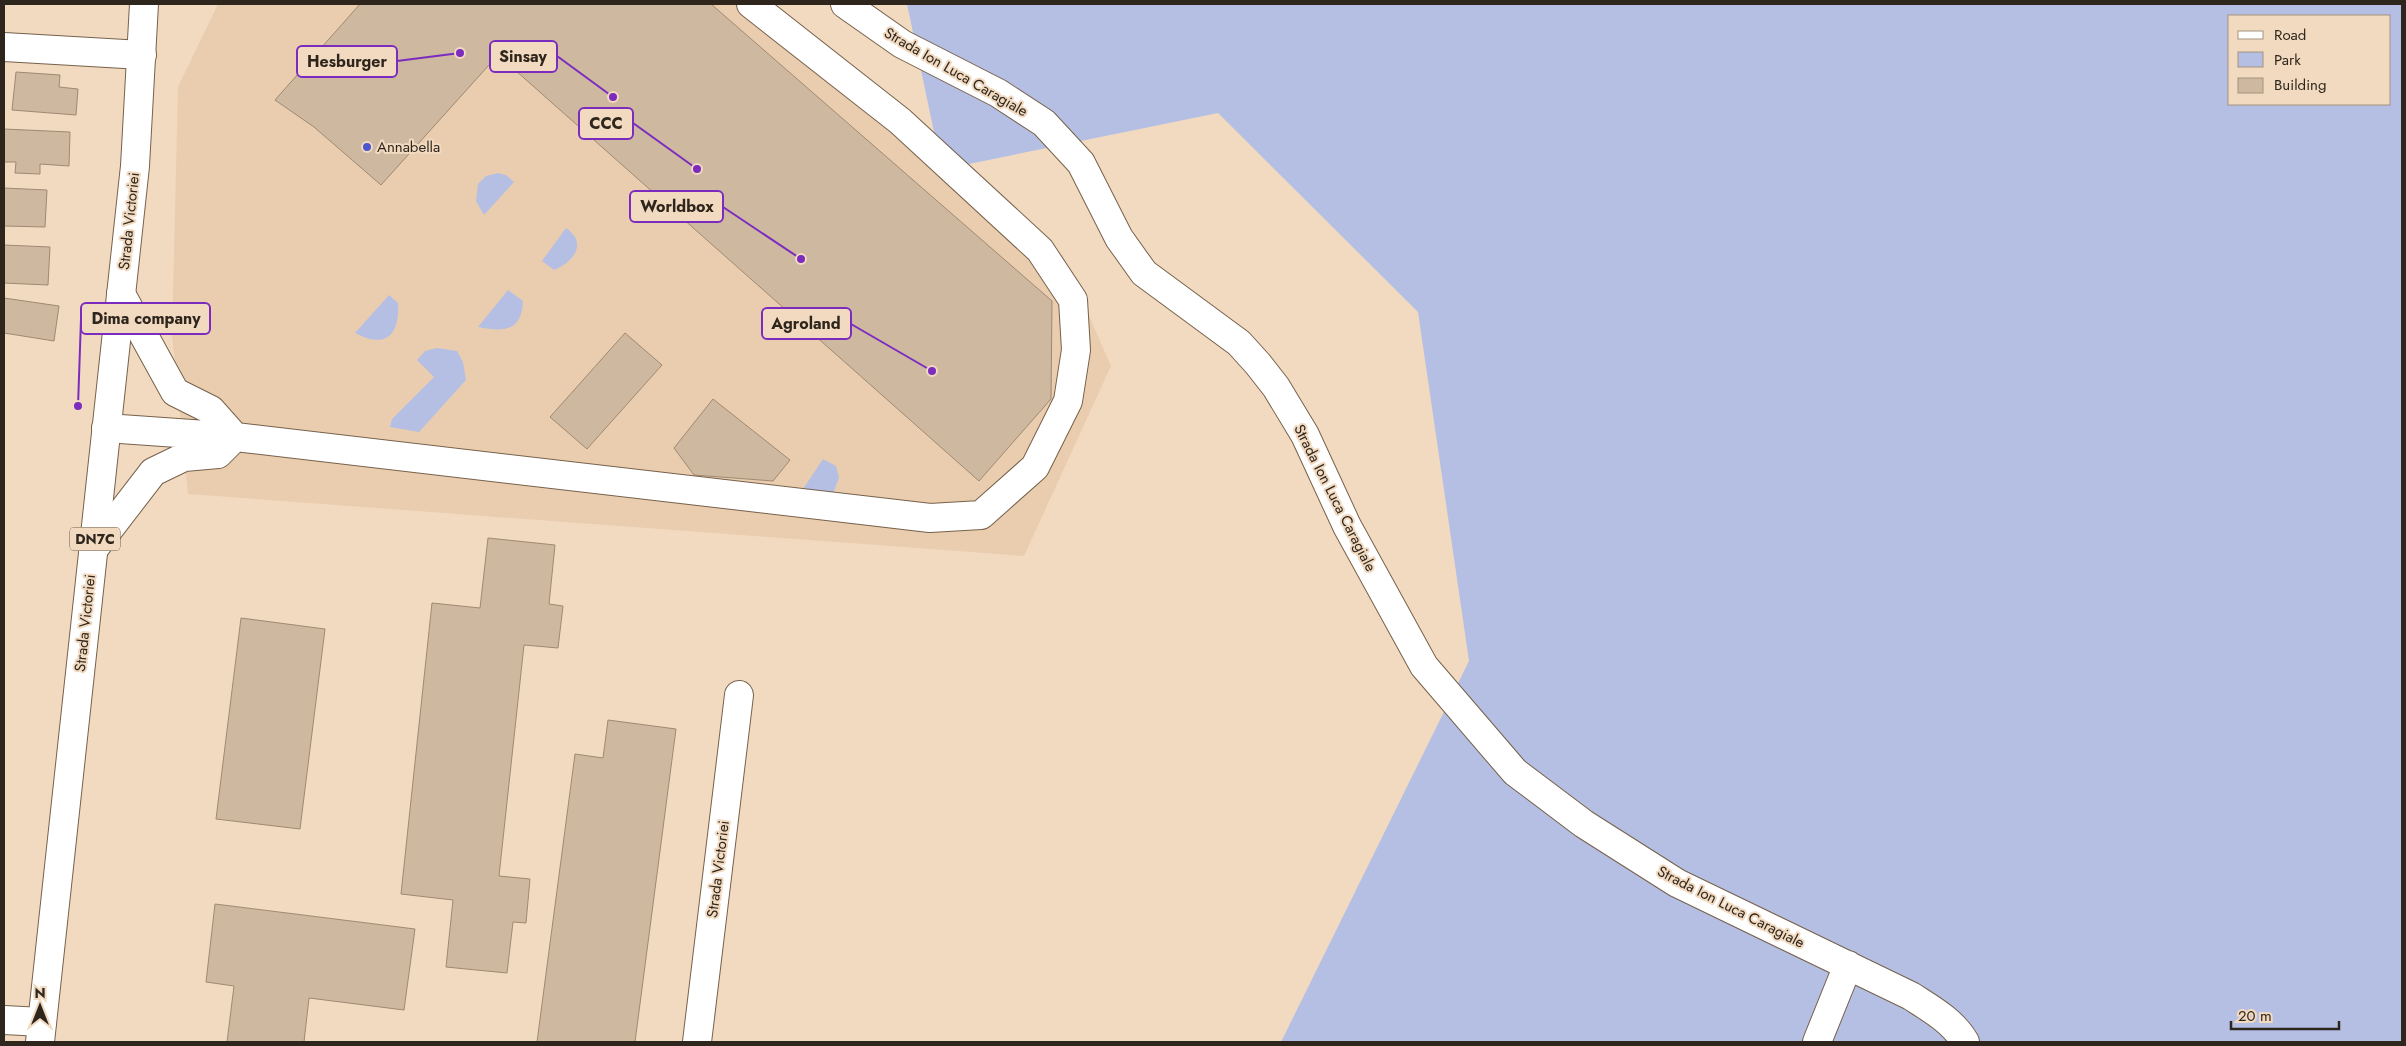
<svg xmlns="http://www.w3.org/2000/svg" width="2406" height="1046" font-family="Jost,sans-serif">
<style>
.built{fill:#eacdaf}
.green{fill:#b5bfe3;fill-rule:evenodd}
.building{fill:#cfb8a0;stroke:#9f8972}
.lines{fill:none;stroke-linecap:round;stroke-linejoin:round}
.minor-casing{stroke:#76614b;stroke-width:30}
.secondary-casing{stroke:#76614b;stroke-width:30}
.primary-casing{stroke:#76614b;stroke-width:30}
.minor{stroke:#fff;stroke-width:28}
.secondary{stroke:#fff;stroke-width:28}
.primary{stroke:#fff;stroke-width:28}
.poi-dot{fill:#4a57cc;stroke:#f2dac1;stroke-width:2}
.labels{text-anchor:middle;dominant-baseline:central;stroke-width:4;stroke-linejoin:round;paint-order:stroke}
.shield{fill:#f2dac1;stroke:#695c4e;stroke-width:1}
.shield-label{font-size:14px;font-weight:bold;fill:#2e261c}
.street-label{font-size:15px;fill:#2e261c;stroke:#f2dac1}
.poi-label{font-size:15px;fill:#2e261c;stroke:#f2dac1;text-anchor:start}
.leader{fill:none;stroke:#7b2cbf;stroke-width:2}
.callout-dot{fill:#7b2cbf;stroke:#f2dac1;stroke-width:2}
.callout{fill:#f2dac1;stroke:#7b2cbf;stroke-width:2}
.callout-label{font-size:16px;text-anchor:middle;font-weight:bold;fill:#2e261c}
</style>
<rect width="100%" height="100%" fill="#f2dac1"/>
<path class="built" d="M218 4H760L1063 256 1111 366 1024 556 188 494 172 335 178 87Z"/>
<path class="green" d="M907 4H2402V1042H1281L1469 661 1418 312 1218 113 969 164 945 184ZM2230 16H2390V104H2230Z
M498 173 506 175 514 182 484 215 476 201 478 184 486 176Z
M566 228C588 243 574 262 554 270L542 261Z
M508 290 523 301C522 332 503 332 478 327Z
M389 295 398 303C400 336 385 349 355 333Z
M437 348 457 351 463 362 466 380 419 432 390 427 392 419 434 377 417 360 425 351Z
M823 459 836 466 839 478 831 499 803 489Z"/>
<path class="building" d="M360 4H711L1052 301 1051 399 979 481 498 55 381 185 314 127 275 100Z
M16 72 60 75 59 87 78 89 76 115 12 110Z
M4 129 70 132 69 166 40 164V174L15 173 16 162H4Z
M4 188 47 190 45 227 4 226Z
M4 245 50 247 48 285 4 283Z
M4 298 59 306 54 341 4 333Z
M625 333 662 365 587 449 550 417Z
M713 399 790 460 773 481 694 475 674 448Z
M488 538 555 545 549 604 563 606 558 648 524 645 499 876 530 879 526 923 513 922 507 973 446 967 453 900 401 894 432 603 480 608Z
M241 618 325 629 300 829 216 819Z
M608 720 676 729 635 1042H537L575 754 603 758Z
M215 904 415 929 404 1010 309 998 304 1042H227L234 986 206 982Z"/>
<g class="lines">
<g class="minor-casing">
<path id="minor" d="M845 4 902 44 998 93 1044 123 1081 163 1119 238 1144 273 1239 343 1258 364 1276 387 1305 435 1347 526 1424 666 1515 772 1584 824 1677 883 1911 996C1931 1009 1953 1021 1965 1042
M4 47 142 55
M121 294 175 392 211 410 235 437
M106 428 235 437 930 518 981 515 1035 467 1068 401 1076 350 1073 300 1040 250 900 121 751 4
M93 550 153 472 184 457 218 454 235 437
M697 1042 739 695
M1817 1042 1848 965"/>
</g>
<g class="secondary-casing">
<path id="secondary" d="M4 1020 42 1022"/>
</g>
<g class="primary-casing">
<path id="primary" d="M40 1042 135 166 144 4"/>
</g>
<use href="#minor" class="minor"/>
<use href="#secondary" class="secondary"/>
<use href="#primary" class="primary"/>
</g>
<circle class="poi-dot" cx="367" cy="147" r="5"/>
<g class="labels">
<rect class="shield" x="70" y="527.5" width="50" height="23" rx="4"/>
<g class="shield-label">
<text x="95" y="539">DN7C</text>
</g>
<g class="street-label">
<text transform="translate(956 72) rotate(30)">Strada Ion Luca Caragiale</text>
<text transform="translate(129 221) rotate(-84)">Strada Victoriei</text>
<text transform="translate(1335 498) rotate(63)">Strada Ion Luca Caragiale</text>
<text transform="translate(85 623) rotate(-84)">Strada Victoriei</text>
<text transform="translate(718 869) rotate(-83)">Strada Victoriei</text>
<text transform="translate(1731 907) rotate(27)">Strada Ion Luca Caragiale</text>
</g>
<g class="poi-label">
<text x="377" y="147">Annabella</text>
</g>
</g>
<path class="leader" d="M613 97L557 56M460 53L397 61M697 169L633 123M801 259L723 207M78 406L81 319M932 371L851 324"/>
<g class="callout-dot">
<circle cx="613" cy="97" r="5"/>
<circle cx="460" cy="53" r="5"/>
<circle cx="697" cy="169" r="5"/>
<circle cx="801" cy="259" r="5"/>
<circle cx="78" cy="406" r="5"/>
<circle cx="932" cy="371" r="5"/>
</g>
<g class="callout">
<rect x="490" y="41" width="67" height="31" rx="5"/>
<rect x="297" y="46" width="100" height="31" rx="5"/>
<rect x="579" y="108" width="54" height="31" rx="5"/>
<rect x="630" y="191" width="93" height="31" rx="5"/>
<rect x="81" y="303" width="129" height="31" rx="5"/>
<rect x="762" y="308" width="89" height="31" rx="5"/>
</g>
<g class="callout-label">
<text x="523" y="62">Sinsay</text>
<text x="347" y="67">Hesburger</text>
<text x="606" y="129">CCC</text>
<text x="677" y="212">Worldbox</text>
<text x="146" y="324">Dima company</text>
<text x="806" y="329">Agroland</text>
</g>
<rect width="2406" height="1046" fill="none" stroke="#2e261c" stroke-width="10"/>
<rect x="2228" y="15" width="162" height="90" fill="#f2dac1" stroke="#a4927f"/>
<rect x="2238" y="31" width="25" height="8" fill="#ffffff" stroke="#a4927f"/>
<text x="2274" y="40" font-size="15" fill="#2e261c">Road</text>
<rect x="2238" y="52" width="25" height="15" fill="#b5bfe3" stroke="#a4927f"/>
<text x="2274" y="65" font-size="15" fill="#2e261c">Park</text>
<rect x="2238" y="78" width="25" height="15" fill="#cfb8a0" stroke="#a4927f"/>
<text x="2274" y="90" font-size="15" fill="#2e261c">Building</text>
<g transform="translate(40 1006)" stroke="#f2dac1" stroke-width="4" paint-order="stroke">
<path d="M0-4L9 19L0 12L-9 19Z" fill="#2e261c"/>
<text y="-8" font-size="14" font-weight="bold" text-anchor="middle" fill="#2e261c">N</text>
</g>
<path d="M2231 1021v8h108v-8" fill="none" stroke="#2e261c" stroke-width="2.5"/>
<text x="2238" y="1021" font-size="15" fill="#2e261c" stroke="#f2dac1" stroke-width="4" paint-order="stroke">20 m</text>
</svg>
